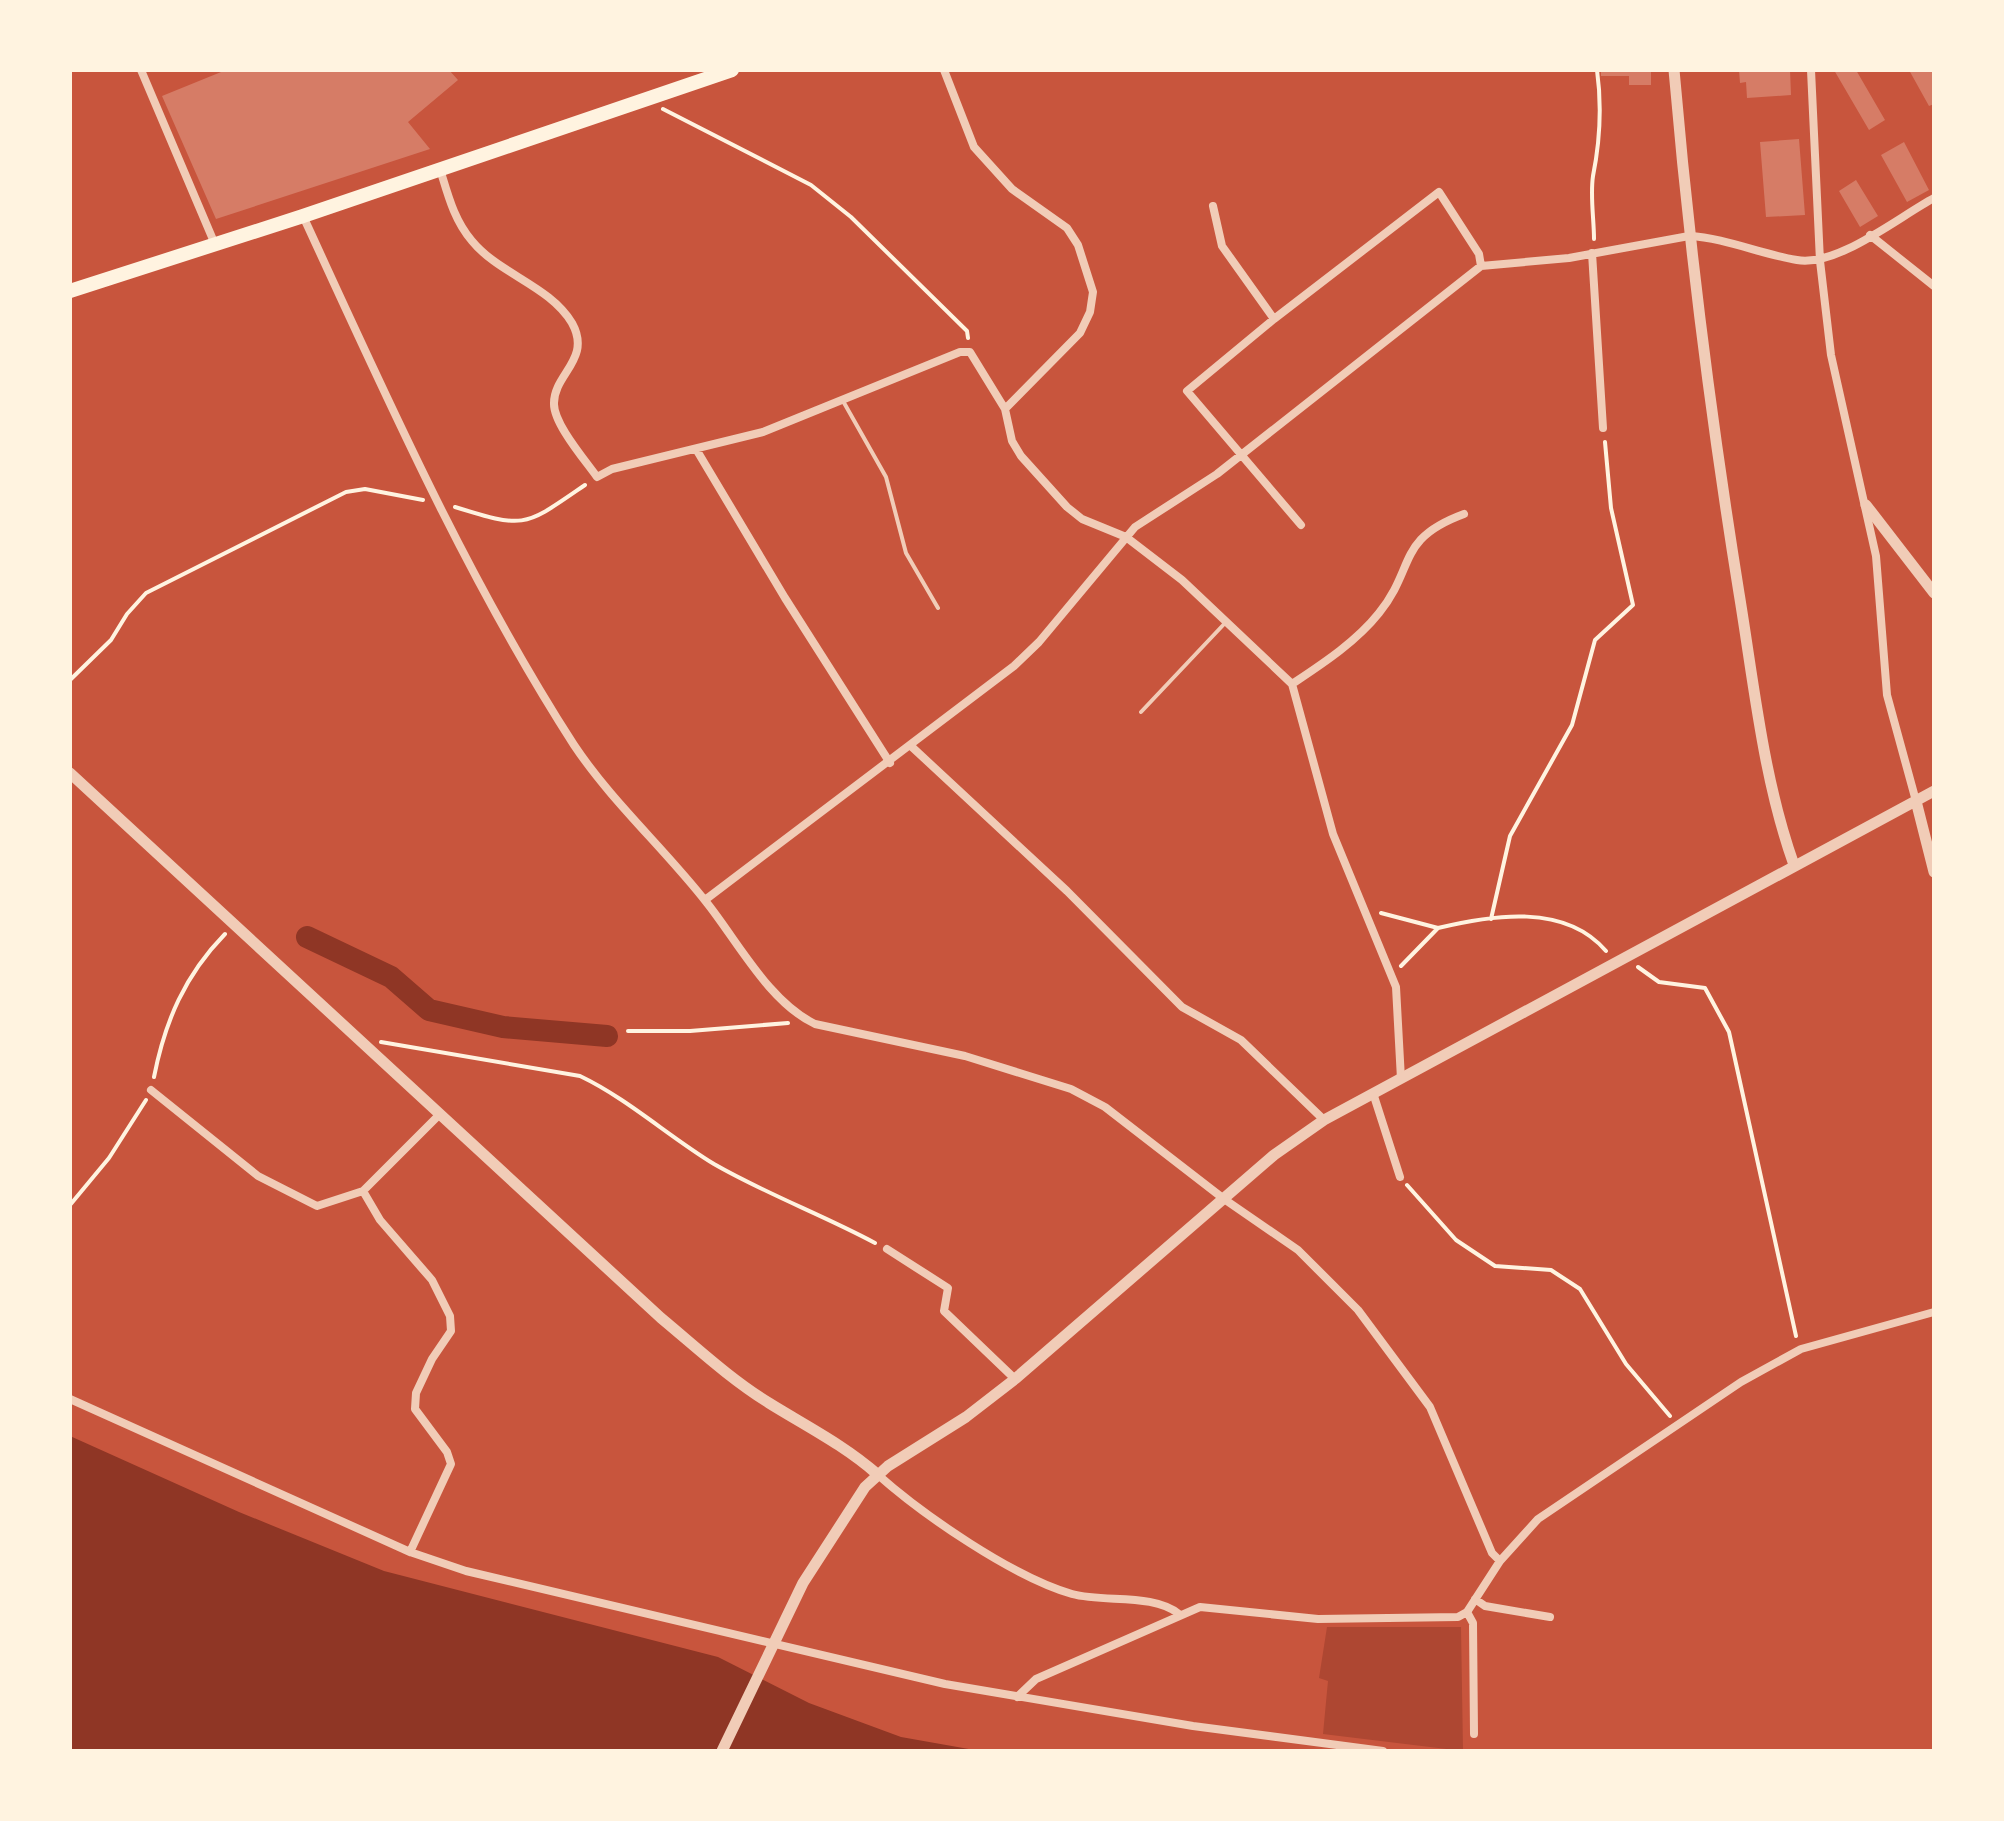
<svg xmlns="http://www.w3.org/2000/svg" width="2004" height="1821" font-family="Barlow,sans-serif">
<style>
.green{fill:#ae4732}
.water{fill:#8f3625}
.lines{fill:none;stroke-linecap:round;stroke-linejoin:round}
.canal{stroke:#8f3625;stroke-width:22}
.building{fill:#d67c66}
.path{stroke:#fff3e0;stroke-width:4}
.service{stroke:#f1ccb7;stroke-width:4}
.minor{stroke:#f1ccb7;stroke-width:8}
.tertiary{stroke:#f1ccb7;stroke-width:11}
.trunk{stroke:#fff3e0;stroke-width:14}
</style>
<rect width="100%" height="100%" fill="#c8553d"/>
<path class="green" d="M1327 1627H1461L1463 1751 1323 1734 1328 1681 1319 1678Z"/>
<path class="water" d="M70 1436 239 1512 384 1571 718 1657 809 1703 901 1737 980 1751H70Z"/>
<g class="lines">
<path class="canal" d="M307 937 391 977 429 1010 503 1027 607 1036"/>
</g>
<path class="building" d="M226 70H449L458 80 408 122 430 149 216 219 162 96Z
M1601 70H1651V85H1629V76H1601Z
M1739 70H1790L1791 95 1747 98 1746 82 1740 83Z
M1834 70H1856L1885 120 1869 130Z
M1909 70H1934V104L1929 106Z
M1799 139 1805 215 1766 217 1760 142Z
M1904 142 1929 190 1907 202 1881 155Z
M1856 180 1878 216 1860 227 1839 191Z"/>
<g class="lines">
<path class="path" d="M663 109 811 185 851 217 967 331 968 338
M1594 239C1594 219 1590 196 1593 176 1600 141 1602 106 1597 70
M455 507C526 529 524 527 585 485
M70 680 111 640 127 614 146 593 346 492 365 489 423 500
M1381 913 1438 928 1401 966
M1491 919 1510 836 1572 725 1595 640 1633 605 1611 508 1605 442
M1438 928C1492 915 1565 903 1606 951
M1638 967 1659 982 1705 988 1729 1032 1796 1336
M628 1031H690L788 1023
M381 1042 580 1076C628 1099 668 1136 714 1164 766 1194 823 1215 875 1243
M154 1077C165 1021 185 975 225 934
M1407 1185 1456 1240 1495 1266 1551 1270 1580 1289 1626 1364 1670 1416
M70 1205 109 1158 146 1100"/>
<path class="service" d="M843 401 886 477 906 553 938 608
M1141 712 1226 622"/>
<path class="minor" d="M141 70 214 242
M944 70 974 147 1012 189 1067 228 1078 245 1093 292 1090 312 1080 333 1005 409
M1811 70 1820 261 1831 355 1876 556 1887 695 1916 801
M440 169C448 195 454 220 472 241 499 274 550 286 572 323 592 359 554 374 554 403 553 423 585 460 597 477L612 469 763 432 960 352H970L1005 409 1012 441 1021 456 1067 507 1082 519 1126 537 1182 580 1292 684 1333 834 1396 987 1401 1079
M1213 206 1222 246 1274 319
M303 216C386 396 467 579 574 745 612 802 665 849 707 903 738 942 769 1002 815 1024L965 1056 1071 1089 1105 1107 1224 1199 1298 1250 1358 1310 1430 1407 1492 1553 1500 1561
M1870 235 1934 286
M1592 253 1603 428
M696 449 785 598 890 763
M1301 525 1187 391 1274 319 1439 192 1479 254 1481 266
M1292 684C1322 664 1356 642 1379 613 1416 567 1396 539 1464 514
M912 747 1067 891 1182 1007 1241 1040 1324 1120
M705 900 1014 666 1039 642 1135 527 1217 474 1481 266 1569 258 1689 236C1726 238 1760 254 1797 260 1837 267 1897 218 1934 198
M151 1090 258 1176 317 1206 363 1191 439 1115
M1373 1093 1400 1177
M363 1191 380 1220 432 1280 450 1316 451 1331 432 1359 416 1393 415 1409 447 1452 451 1464 410 1552
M887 1249 948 1288 944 1311 1015 1379
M70 1399 410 1552 466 1571 945 1684 1193 1726 1383 1751
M877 1474C923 1515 1013 1577 1072 1594 1105 1603 1153 1593 1179 1614
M1475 1599 1485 1606 1550 1617
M1467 1612 1473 1623 1474 1734
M1017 1697 1036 1679 1200 1607 1318 1619 1458 1617 1467 1612 1500 1561 1538 1519 1741 1382 1801 1349 1934 1312"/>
<path class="tertiary" d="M1674 70C1689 245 1711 419 1739 593 1754 684 1763 778 1794 865
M1866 505 1934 593
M70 773 661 1318C696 1347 730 1379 769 1403 806 1426 844 1445 877 1474
M1916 801 1934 872
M722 1751 803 1583 865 1487 888 1466 966 1417 1015 1379 1274 1155 1324 1120 1934 791"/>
<path class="trunk" d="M70 291 303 216 732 70"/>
</g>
<rect width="2004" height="1821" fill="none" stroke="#fff3e0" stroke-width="144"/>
</svg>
